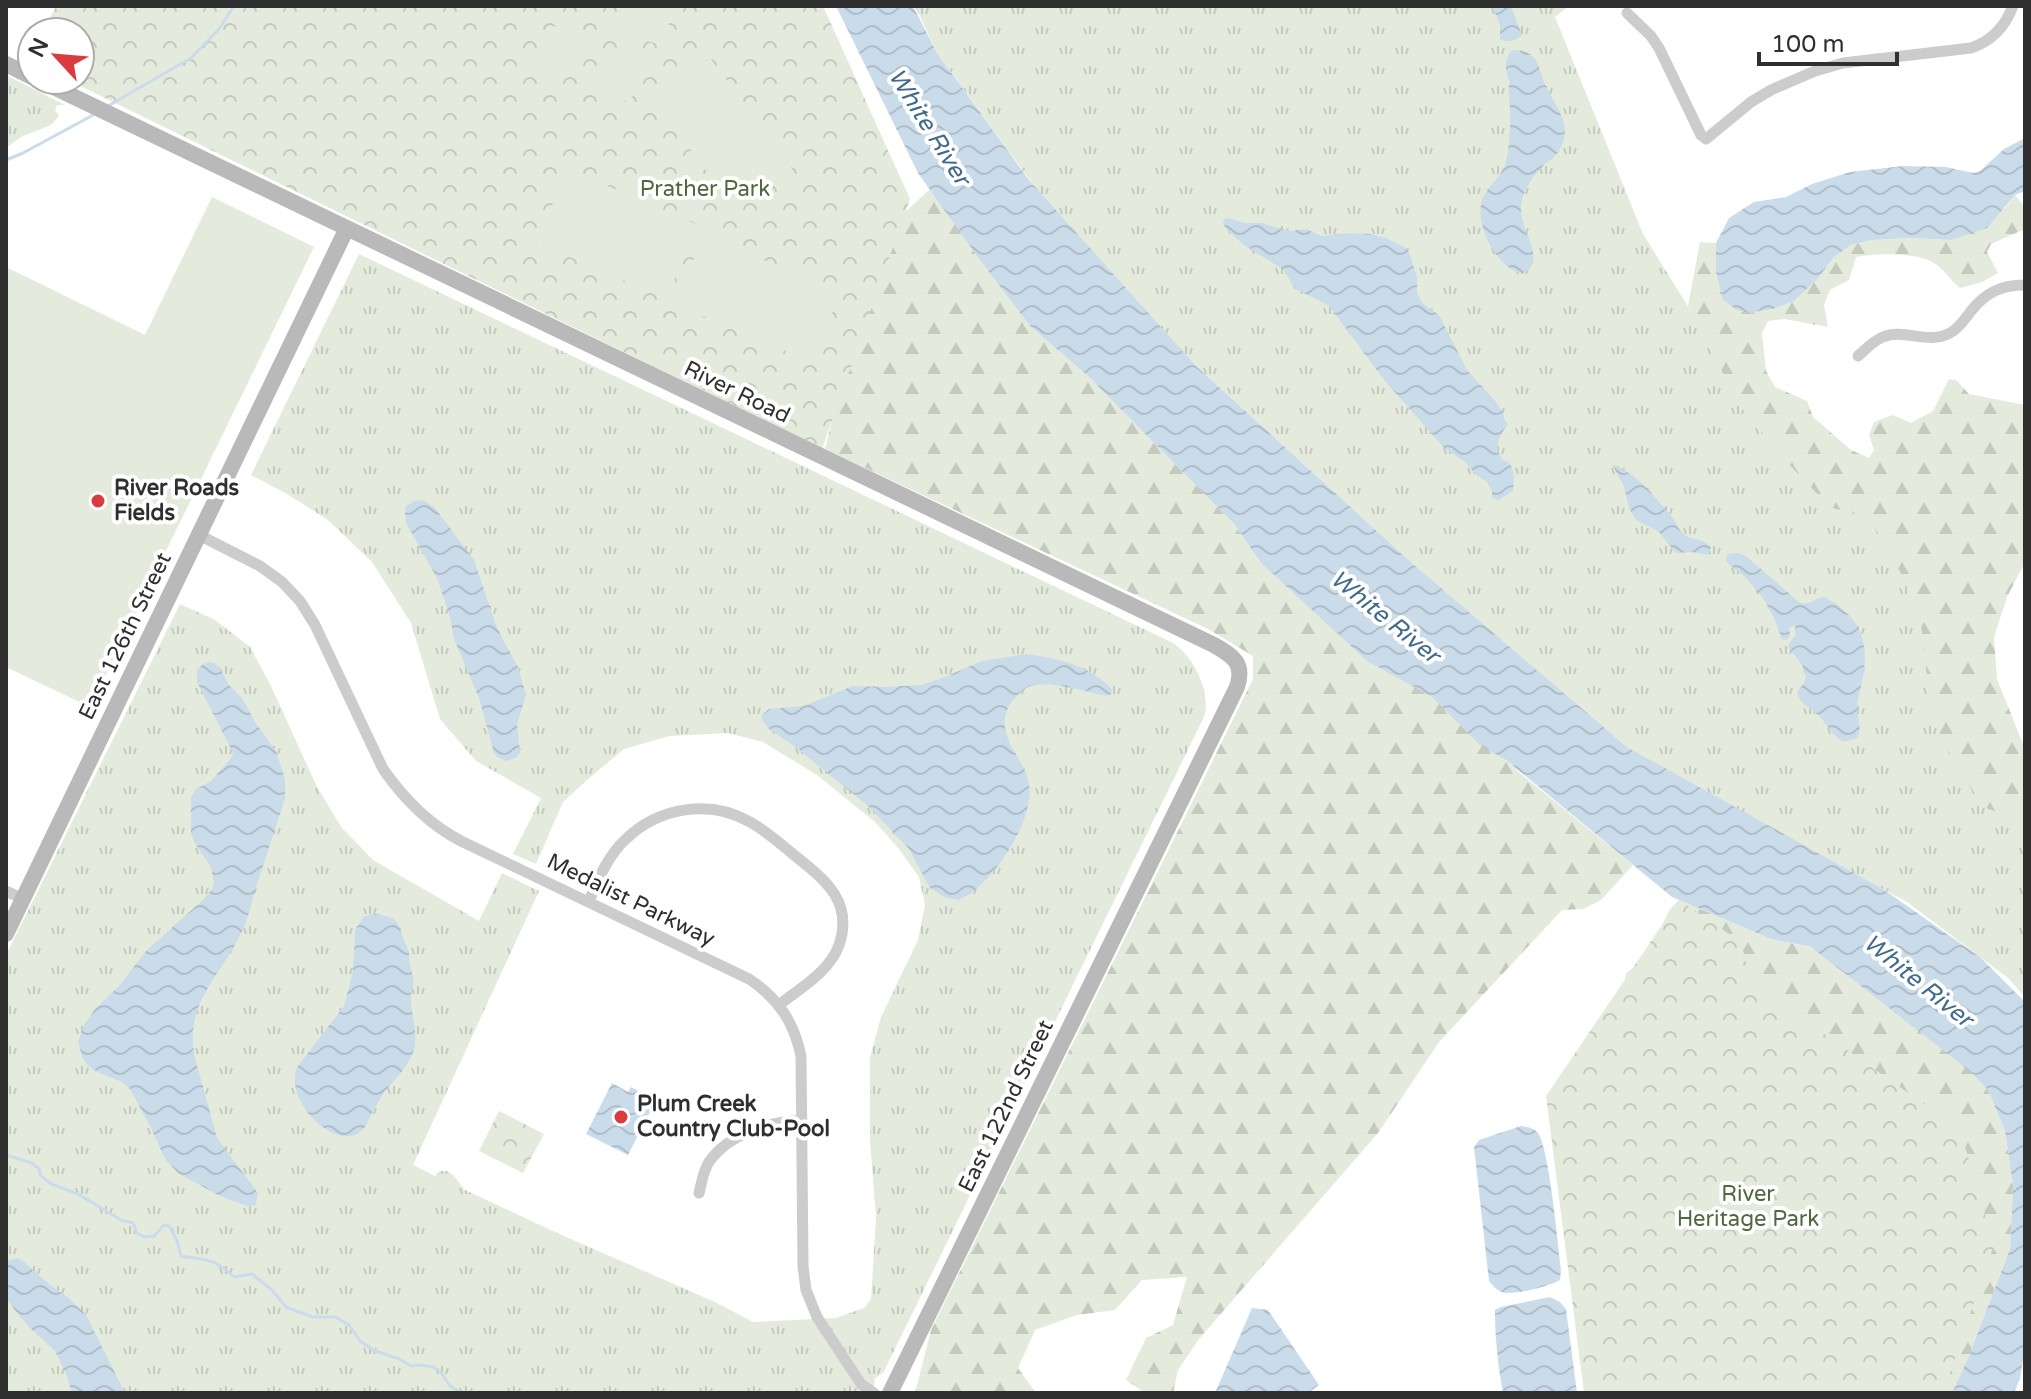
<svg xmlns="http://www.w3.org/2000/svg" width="2031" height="1399" font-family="'Varela Round',sans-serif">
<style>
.grass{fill:url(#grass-tufts)}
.forest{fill:url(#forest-firs)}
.park{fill:url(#park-crowns)}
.pitch{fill:#e4ebdd}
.water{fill:url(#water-waves)}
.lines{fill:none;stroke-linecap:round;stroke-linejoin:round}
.stream{stroke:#cadcea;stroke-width:3}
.street{stroke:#ccc;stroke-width:11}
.secondary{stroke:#b9b9b9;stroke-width:16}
.poi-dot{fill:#db3b3e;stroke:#fff;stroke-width:3}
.labels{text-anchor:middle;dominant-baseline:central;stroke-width:8;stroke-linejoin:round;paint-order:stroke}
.park-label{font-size:22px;fill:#50683e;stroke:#fff}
.street-label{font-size:22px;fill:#2f2f2f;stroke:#fff}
.poi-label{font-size:22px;font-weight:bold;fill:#2f2f2f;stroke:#fff;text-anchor:start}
.water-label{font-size:24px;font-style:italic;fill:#416b8c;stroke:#fff}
</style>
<defs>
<pattern id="grass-tufts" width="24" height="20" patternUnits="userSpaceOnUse" patternTransform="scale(2)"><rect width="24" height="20" fill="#e4ebdd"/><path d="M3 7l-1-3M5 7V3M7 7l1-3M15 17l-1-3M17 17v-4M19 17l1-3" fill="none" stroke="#c4cabe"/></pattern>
<pattern id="forest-firs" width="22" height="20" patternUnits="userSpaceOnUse" patternTransform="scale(2)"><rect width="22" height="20" fill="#e4ebdd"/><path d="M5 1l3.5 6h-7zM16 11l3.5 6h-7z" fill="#c4cabe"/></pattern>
<pattern id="park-crowns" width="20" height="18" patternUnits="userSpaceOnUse" patternTransform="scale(2)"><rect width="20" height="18" fill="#e4ebdd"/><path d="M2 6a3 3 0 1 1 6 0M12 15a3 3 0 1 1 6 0" fill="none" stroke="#c4cabe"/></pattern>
<pattern id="water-waves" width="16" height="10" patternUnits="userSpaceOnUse" patternTransform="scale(2)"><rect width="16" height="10" fill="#cadcea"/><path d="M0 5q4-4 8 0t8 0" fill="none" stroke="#aebdc9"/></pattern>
</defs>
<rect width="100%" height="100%" fill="#fff"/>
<path class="grass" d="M915 6H1569L1555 17 1643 234 1748 403 1869 513 1920 575 2025 820V997L2008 978 1907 902 1753 819 1627 747 1426 576 1185 356 1051 209 937 53Z
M6 75 65 105H57L55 110 59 116 51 125 21 137 6 148Z
M359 254 1171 642C1193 654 1212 693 1204 717L889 1361 883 1373 875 1378 873 1393H6V955L180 604 215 620 250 647 270 684 317 787 342 828 373 860 479 921 502 873 539 891 413 1165 435 1176 440 1171H447L453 1175 465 1190 557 1233 715 1302 753 1322 836 1318 864 1308 871 1299 876 1217 870 1141V1057L881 1017 918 940 925 905 919 877 899 849 875 822 817 775 763 742 728 733 670 736 624 749 587 780 563 802 536 864 513 854 541 798 476 761 440 719 411 623 372 562 328 520 287 494 251 475Z"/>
<path class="forest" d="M930 189 1030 326 1088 376 1234 524 1261 563 1449 707 1521 774 1633 865 1601 900 1583 909 1562 910 1439 1042 1378 1133 1199 1339 1178 1370 1173 1393H1145L1126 1380 1146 1338 1173 1325 1187 1277 1142 1280 1115 1310 1077 1315 1035 1330 1018 1368 1036 1393H915L931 1330 1253 679V656L1208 629 825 449 842 379 889 259V227Z
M2015 195 2025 207V229L1991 244 1987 252 1998 273 1982 282 1960 288C1951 281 1946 272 1937 265 1920 252 1877 253 1856 257L1849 280 1830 290 1824 305 1828 327 1785 319 1768 321 1762 333 1766 371 1775 387 1807 401 1813 417 1851 450 1869 458 1874 450 1869 435 1874 422 1893 415 1911 423 1933 411 1949 379 1956 380 1969 394 2025 405V562L2007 597 1994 637 1997 679 2025 749V833L2008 815 1988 809 1974 797 1968 781 1943 743 1930 704 1921 623 1902 575 1875 528 1852 511 1835 509 1823 500 1782 457 1740 406 1688 306 1700 242 1716 243V272L1737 310 1748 313 1773 309 1819 277 1834 257 1851 245 1872 240 1911 238 1951 240 2005 208Z
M1679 900 1771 939 1818 949 1923 1019 1988 1090 2005 1131 2013 1186 2010 1249 1968 1358 1952 1393H1764L1624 988 1626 973 1646 958 1670 909Z"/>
<path class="park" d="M56 6H823L910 199 822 449 68 80H80V32H43Z
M1679 900 1741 942 1751 983 1960 1129 1994 1245 1943 1393H1584L1546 1096Z
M499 1111 544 1134 523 1173 479 1151Z"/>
<path class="pitch" d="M626 6H671L673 15 664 35 654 43 619 32 616 21Z
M553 26 589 33 593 44C588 52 584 65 578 72 559 91 514 60 553 26Z
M613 46C621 51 634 57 640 65 654 85 620 125 591 84L601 49Z
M710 58 792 169 736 211 653 99Z
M568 169 698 225 666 299 536 242Z
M212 197 314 247 90 707 6 667V267L145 335Z
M704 235 841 292 812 362 675 304Z"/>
<path class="water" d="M836 6H913L937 53 1029 180 1196 366 1413 564 1627 747 1883 889 1980 957 2025 1002V1348L2020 1379 2014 1393H1952L1968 1358 2010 1249 2013 1186 2005 1131 1988 1090 1971 1072 1811 947 1771 939 1672 897 1506 760 1479 744 1432 697 1367 661 1261 563 1234 524 1088 376 1030 326 977 256 918 173Z
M1492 6H1511L1522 35C1516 41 1507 43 1500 39V25Z
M1514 50C1540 50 1538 71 1547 88 1557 111 1574 123 1559 151 1556 156 1550 160 1545 164 1533 176 1523 189 1521 206 1518 228 1549 261 1523 273 1498 271 1476 227 1481 204 1484 187 1502 178 1506 162 1509 146 1511 128 1510 112 1510 101 1507 91 1510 81 1504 74 1505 60 1510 52Z
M2025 138V191L2015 195 1987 228 1951 240 1911 238 1872 240 1851 245 1834 257 1819 277 1794 301 1773 309 1748 313 1737 310 1723 300 1716 272V243L1729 218 1754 202 1786 197 1812 184 1850 172 1903 166 1946 167 1973 173 1980 171 2004 149Z
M1229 218 1244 223H1261L1290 231 1306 229 1322 236 1350 233 1370 234 1386 238 1408 249 1417 277V292L1422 303 1439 315 1467 370 1496 402 1503 412 1505 421 1508 424C1502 432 1493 445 1500 455 1506 466 1502 456 1510 464 1515 471 1514 483 1513 491L1498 500 1492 498V491L1487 482 1475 474 1464 461 1445 449 1385 381 1329 306 1294 288 1284 270 1244 245 1230 233 1223 224 1224 219Z
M1612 464C1638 474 1655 497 1673 518 1676 523 1679 530 1683 534 1690 540 1700 537 1711 547L1708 555 1691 552 1677 553 1673 550 1659 532 1636 520 1629 508 1624 487Z
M423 500 435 508 474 560 497 628 518 667 526 695 517 724 520 751 518 755 516 758 506 761 497 757 494 753 479 698 454 639 450 617 437 578 406 523 405 511 406 506 414 501Z
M1738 553 1746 556 1800 603C1813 606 1814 597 1824 597 1854 612 1869 635 1864 670 1863 682 1858 695 1857 707 1857 719 1863 728 1857 738L1844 742C1833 737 1828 726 1820 717 1811 707 1803 708 1797 693 1799 689 1802 686 1804 682 1811 669 1793 656 1788 646L1795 635V625L1789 628 1790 635 1787 640 1782 639 1774 618 1763 598 1745 577 1726 562 1727 554Z
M1025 654C1056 658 1086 664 1109 686L1112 690 1111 694 1108 696C1088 693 1047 678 1028 687 1023 689 1018 695 1014 699 1005 709 1003 721 1006 733 1011 751 1026 765 1029 784 1035 822 992 885 959 900L946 898 930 888 909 849 867 805 794 746 769 729 762 720V715L769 709 803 706 853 686 882 687 921 685 945 677 982 661Z
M208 662 215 663 220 668 229 685 243 699 255 722 276 751 285 779V799C275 828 266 858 256 887 252 901 249 916 243 929 223 975 183 1002 195 1058L217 1138 258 1193 256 1204 250 1207 220 1196 178 1173 165 1159 151 1128 130 1089 122 1082 97 1072 89 1067 83 1059 78 1042 84 1025 95 1009 119 986 146 951 205 898 212 889 214 883 211 867 194 842 191 833V797L196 789 211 781 231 758 233 753 197 682V670L203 664Z
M376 914C392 917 398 918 402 935 404 941 407 946 409 952 409 954 409 963 410 964 410 968 412 972 413 976 415 984 410 992 411 1001 412 1017 418 1034 414 1050 409 1066 396 1078 386 1090 382 1095 379 1101 376 1106 369 1116 368 1130 355 1135 327 1145 282 1095 298 1066L344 1006 353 971 355 930 364 916Z
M612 1083 628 1092 631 1087 656 1100 628 1155 586 1134Z
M1521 1126C1527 1127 1534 1128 1538 1133 1549 1148 1558 1245 1561 1269L1560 1280C1551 1286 1517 1294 1506 1293 1498 1292 1493 1286 1489 1281L1474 1147 1479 1140Z
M17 1258 23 1261 50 1285 69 1298 86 1315 125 1393H72L66 1373 55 1351 29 1327 6 1299V1261Z
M1550 1297 1560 1302 1566 1309 1577 1393H1503C1498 1366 1495 1338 1495 1310L1501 1307Z
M1252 1308 1268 1310 1319 1385 1308 1393H1215Z"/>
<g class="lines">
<path class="stream" d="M108 106 191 58 219 29 234 6
M6 160 23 153 95 114
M6 1155 32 1163 39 1169 41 1176 51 1184 78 1194 121 1220 133 1223 137 1233 144 1237 154 1236 164 1225 169 1226 177 1241 181 1256C207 1260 214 1258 234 1277L252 1274 272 1290 286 1307 291 1309 313 1317H335L349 1325 360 1341 373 1350 399 1359 411 1366 421 1365 433 1367 440 1371 450 1386 462 1393"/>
<path class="street" d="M1627 13 1651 36 1659 48 1701 135 1706 139 1751 102 1771 90 1815 71 1843 63 1971 48C1992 41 2005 27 2013 6
M1858 356C1866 349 1873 341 1883 337 1904 328 1928 345 1950 333 1959 328 1965 319 1971 311 1986 292 2002 285 2025 285
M199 535 260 566 282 582 300 601 315 625 383 769C404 799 428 824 461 841L749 979C778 998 794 1022 801 1056L803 1266 806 1290 817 1317 861 1384 874 1393
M6 891 23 899
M589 901C598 880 608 855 626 839 659 807 710 799 750 822 766 831 780 843 794 855 824 879 854 901 839 945 830 971 801 988 780 1004
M699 1193C702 1182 703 1171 709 1162 729 1133 770 1122 802 1120"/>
<path class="secondary" d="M6 64 32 77
M39 80 1214 645C1233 656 1245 663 1237 687L890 1393
M6 934 347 228"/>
</g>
<g class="poi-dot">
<circle cx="98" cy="501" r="8"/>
<circle cx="621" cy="1117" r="8"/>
</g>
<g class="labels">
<g class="park-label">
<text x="705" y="189">Prather Park</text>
<text x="1748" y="1194">River<tspan x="1748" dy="25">Heritage Park</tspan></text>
</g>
<g class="street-label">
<text transform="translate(737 392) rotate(26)">River Road</text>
<text transform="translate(125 636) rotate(-64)">East 126th Street</text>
<text transform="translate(631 900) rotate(26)">Medalist Parkway</text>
<text transform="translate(1006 1106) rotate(-64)">East 122nd Street</text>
</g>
<g class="poi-label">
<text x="114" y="488">River Roads<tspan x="114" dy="25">Fields</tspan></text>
<text x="637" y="1104">Plum Creek<tspan x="637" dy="25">Country Club-Pool</tspan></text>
</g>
<g class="water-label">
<text transform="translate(929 127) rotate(58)">White River</text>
<text transform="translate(1385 617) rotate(39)">White River</text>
<text transform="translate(1918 981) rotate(39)">White River</text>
</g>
</g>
<rect width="2031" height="1399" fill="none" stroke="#2f2f2f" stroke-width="16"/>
<g transform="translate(56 56) rotate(296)"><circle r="38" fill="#ffffff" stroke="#acacac" stroke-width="2"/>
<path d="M0-6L14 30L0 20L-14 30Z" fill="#db3b3e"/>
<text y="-12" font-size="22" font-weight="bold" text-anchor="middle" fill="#2f2f2f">N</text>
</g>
<path d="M1759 52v12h138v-12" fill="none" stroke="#2f2f2f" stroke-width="4"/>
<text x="1771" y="52" font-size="24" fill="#2f2f2f" stroke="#ffffff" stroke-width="6" paint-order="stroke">100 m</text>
</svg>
